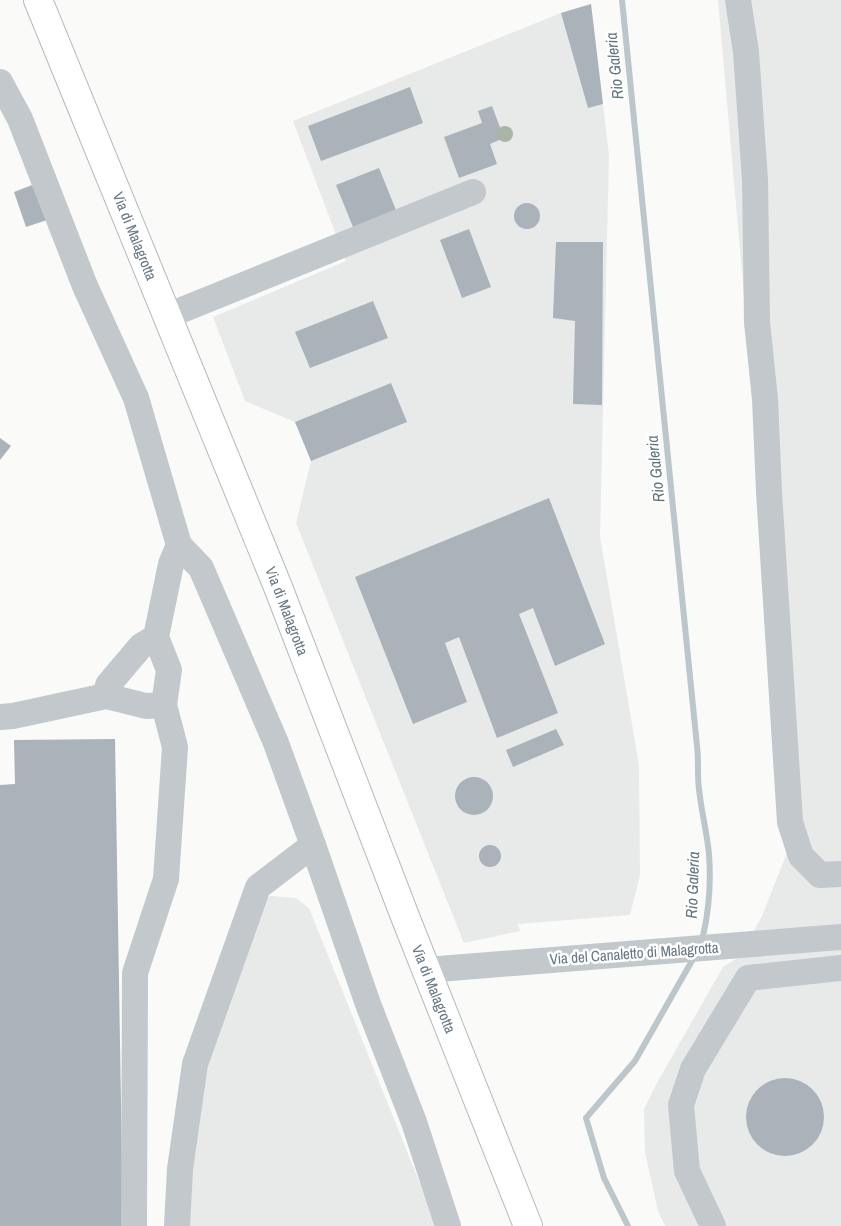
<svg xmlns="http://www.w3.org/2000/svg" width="841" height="1226" font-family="'Archivo Narrow',sans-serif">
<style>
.built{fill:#e8e9e9}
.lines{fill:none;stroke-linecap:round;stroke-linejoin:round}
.stream{stroke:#bbc7cb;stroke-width:6}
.building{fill:#aab3b9}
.major-casing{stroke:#b5babe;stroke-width:30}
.minor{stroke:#c3c8cc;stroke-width:26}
.major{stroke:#fff;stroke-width:28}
.tree{fill:#aab4a7}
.labels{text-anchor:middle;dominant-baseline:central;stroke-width:5;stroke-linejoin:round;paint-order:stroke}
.street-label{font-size:15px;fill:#657683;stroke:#fff}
.water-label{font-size:16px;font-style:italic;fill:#60757c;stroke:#fff}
</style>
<rect width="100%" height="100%" fill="#fafaf8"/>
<path class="built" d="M718 0H841V1226H665L658 1211 645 1152 644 1109 657 1083 723 967 739 957 762 916 792 840Z
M591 4 609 155 600 537 639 765 640 875 630 915 518 924 520 931 464 943 296 523 311 461 295 422 245 401 213 317 346 261 293 121 561 13Z
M270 896 296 898 309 908 437 1226H184L189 1123 248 917Z"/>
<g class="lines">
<path class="stream" d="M622 0 697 746C699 760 697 775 699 789 701 810 707 832 709 854 711 881 709 910 703 936
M628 1226 604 1178 586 1118 635 1061 693 959"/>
</g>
<path class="building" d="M591 4 603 104 588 108 561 13Z
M410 87 423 123 321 161 308 126Z
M492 106 504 138 490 144 497 164 459 178 444 137 482 123 478 111Z
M379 168 398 215 355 232 336 185Z
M40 182 53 218 26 227 14 192Z
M514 216a13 13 0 1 1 26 0a13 13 0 1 1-26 0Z
M469 229 491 287 462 298 440 240Z
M556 242H603L602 405 573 404 575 321 553 318Z
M373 301 388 338 310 368 295 332Z
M391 383 407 422 311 461 295 422Z
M0 438 11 446 0 460Z
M549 498 605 644 555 666 533 608 519 614 558 713 497 738 459 637 445 643 467 702 413 724 355 577Z
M556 729 564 745 513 767 506 750Z
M115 739 123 1226H0V785L15 784 14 740Z
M455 796a19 19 0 1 1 38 0a19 19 0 1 1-38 0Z
M479 856a11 11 0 1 1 22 0a11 11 0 1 1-22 0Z
M746 1117a39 39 0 1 1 78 0a39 39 0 1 1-78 0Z"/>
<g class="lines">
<g class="major-casing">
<path id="major" d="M38 0 278 587 406 919 528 1226"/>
</g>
<path class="minor" d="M738 0 746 52 755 180 757 322 765 399 769 492 790 822 801 856 820 875 841 874
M0 82 20 119 85 286 136 398 179 545 201 568 276 743 313 845 368 1004 414 1122 448 1226
M167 316 473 192
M106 696 108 685 141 646 156 637
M0 717 13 716 106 696 146 706 164 705
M426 970 841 937
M134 1226 135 973 166 879 175 747 164 705 169 670 156 637 171 564 179 545
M177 1226 180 1169 195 1064 258 887 313 845
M713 1226 687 1171 681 1105 693 1069 748 978 841 968"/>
<use href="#major" class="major"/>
</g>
<circle class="tree" cx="505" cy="134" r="8"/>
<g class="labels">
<g class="street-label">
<text transform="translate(135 236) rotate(68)">Via di Malagrotta</text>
<text transform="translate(287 611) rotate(69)">Via di Malagrotta</text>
<text transform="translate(634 953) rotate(-4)">Via del Canaletto di Malagrotta</text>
<text transform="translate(434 989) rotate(68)">Via di Malagrotta</text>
</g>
<g class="water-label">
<text transform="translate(614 66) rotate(-96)">Rio Galeria</text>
<text transform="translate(655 469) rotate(-96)">Rio Galeria</text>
<text transform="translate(692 885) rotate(-88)">Rio Galeria</text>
</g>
</g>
</svg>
